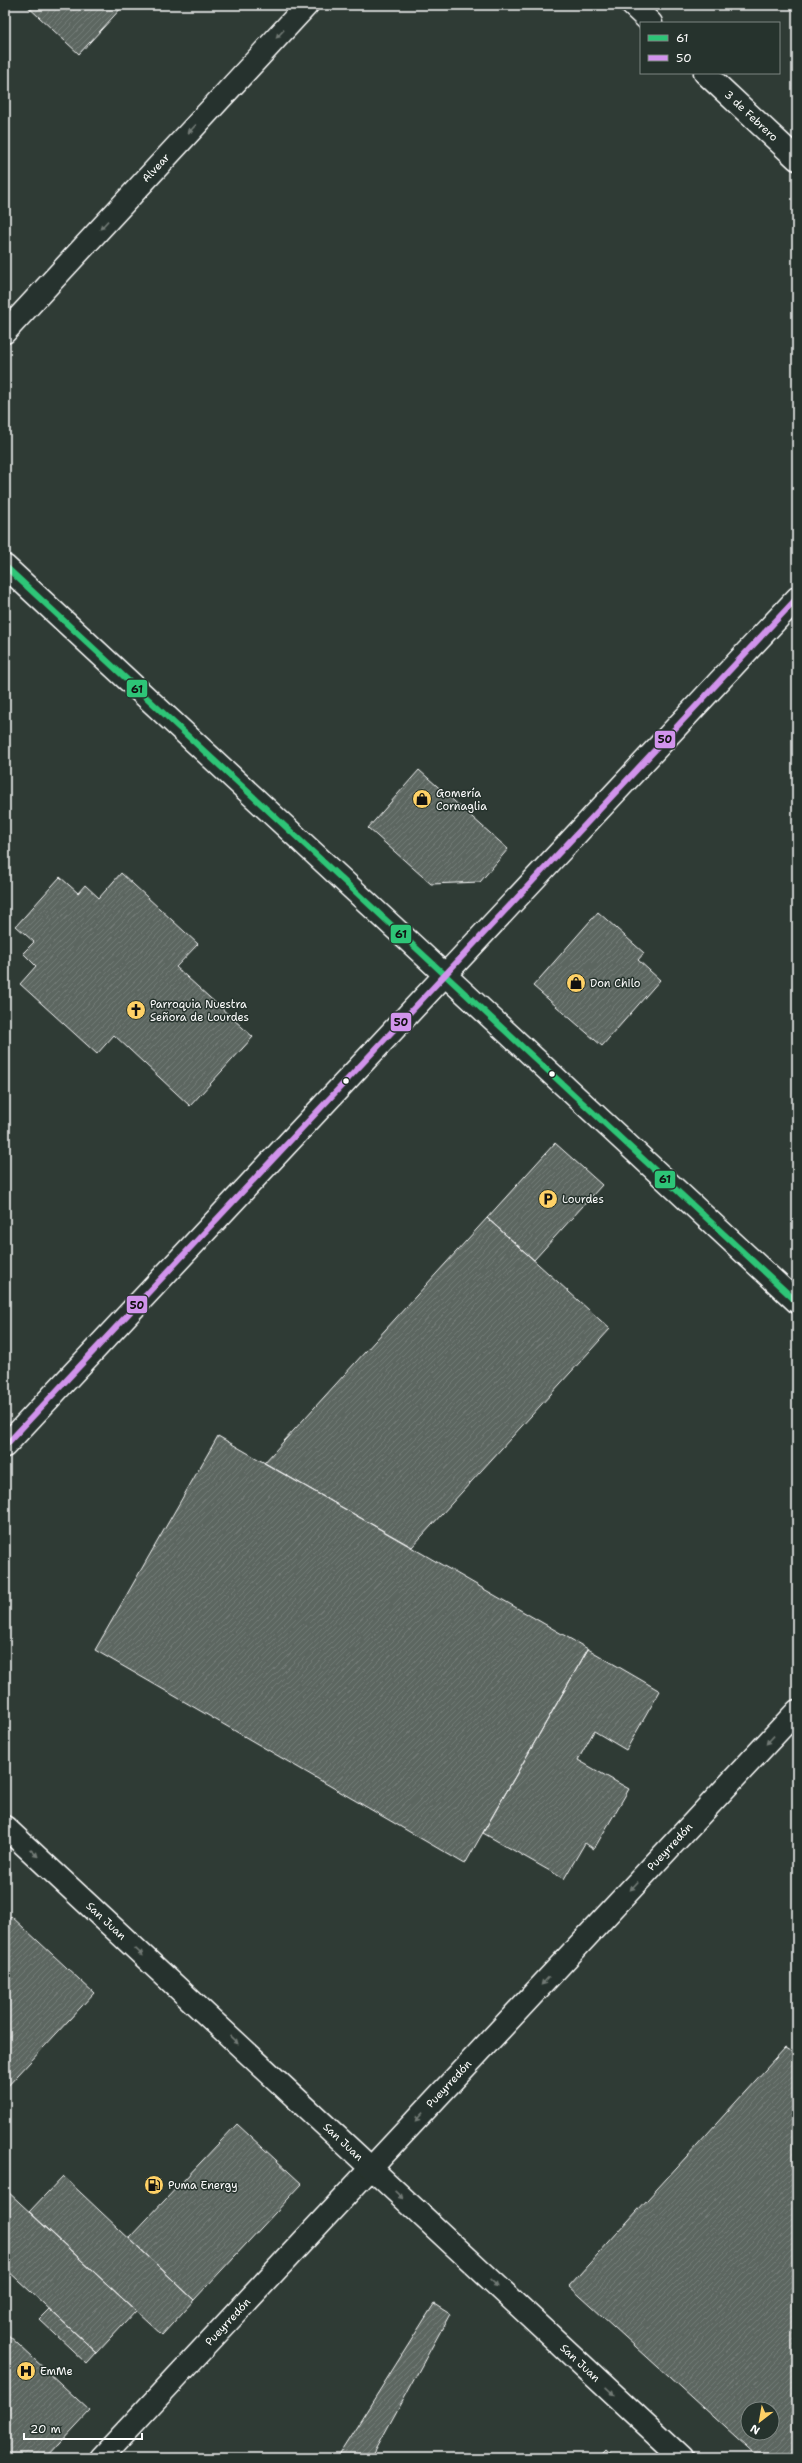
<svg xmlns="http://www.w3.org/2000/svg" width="802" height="2463" font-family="'Shantell Sans',sans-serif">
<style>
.building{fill:url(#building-hatch);stroke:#fff;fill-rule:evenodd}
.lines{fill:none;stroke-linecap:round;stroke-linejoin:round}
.street-casing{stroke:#fff;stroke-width:25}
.secondary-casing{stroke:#fff;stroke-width:25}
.street{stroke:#26332d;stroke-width:22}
.secondary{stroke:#26332d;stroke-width:22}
.bus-1-casing{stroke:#26332d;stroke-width:9}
.bus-2-casing{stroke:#26332d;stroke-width:9}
.bus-1{stroke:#2dc577;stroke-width:6}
.bus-2{stroke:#d193ec;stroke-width:6}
.oneway{fill:#727a76}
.bus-dot{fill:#fff;stroke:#26332d;stroke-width:1.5}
.labels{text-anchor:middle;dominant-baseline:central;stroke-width:3;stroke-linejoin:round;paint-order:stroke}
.street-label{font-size:11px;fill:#fff;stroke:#26332d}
.poi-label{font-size:11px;fill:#fff;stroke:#26332d;text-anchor:start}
.line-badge{stroke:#26332d;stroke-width:1.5}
.pale-badge-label{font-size:11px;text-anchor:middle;font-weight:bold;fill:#111}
</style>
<defs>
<pattern id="building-hatch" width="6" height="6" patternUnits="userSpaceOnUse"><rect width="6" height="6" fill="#5b6661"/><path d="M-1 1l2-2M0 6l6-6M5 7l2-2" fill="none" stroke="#747d79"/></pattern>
</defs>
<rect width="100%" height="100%" fill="#2f3b35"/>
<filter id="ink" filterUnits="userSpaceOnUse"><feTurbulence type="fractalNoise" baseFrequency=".025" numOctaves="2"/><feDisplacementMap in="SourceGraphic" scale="8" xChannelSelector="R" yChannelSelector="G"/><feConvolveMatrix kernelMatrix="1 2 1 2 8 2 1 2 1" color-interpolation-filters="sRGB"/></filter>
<g filter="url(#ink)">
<path class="building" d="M26 5H124L79 54Z
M419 770 508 849 480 882 431 884 368 828Z
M121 873 198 944 176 967 253 1037 190 1106 114 1035 97 1054 20 984 36 966 23 953 34 942 16 926 60 877 78 893 85 885 99 898Z
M598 912 644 953 638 960 660 980 602 1046 533 986Z
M555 1143 602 1185 534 1260 487 1218Z
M487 1218 610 1329 412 1547 264 1463Z
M218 1436 588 1649 465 1864 95 1650Z
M588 1649 660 1691 626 1750 594 1731 578 1760 629 1789 594 1849 585 1843 564 1879 483 1833Z
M11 1916 94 1993 5 2089V1923Z
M785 2048 797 2055V2451L791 2458H758L569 2286ZM748 2409H772V2433H748Z
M237 2124 302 2184 194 2300 129 2238Z
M63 2176 194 2300 162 2335 29 2212Z
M5 2189 136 2311 97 2353 5 2268Z
M434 2304 450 2314 371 2458H337Z
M49 2309 97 2353 87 2364 39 2319Z
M5 2332 90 2411 46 2458H5Z
M607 2450 616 2458H599Z"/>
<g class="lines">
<g class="street-casing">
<path id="street" d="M632 5 651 23
M705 73 797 159
M5 332 307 5
M5 1446 797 598
M101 2458 797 1711"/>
</g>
<g class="secondary-casing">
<path id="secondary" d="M5 566 797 1302
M5 1827 682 2458"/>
</g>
<use href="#street" class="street"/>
<use href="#secondary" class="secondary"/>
<g class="bus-1-casing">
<path id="bus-1" d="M5 566 797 1302"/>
</g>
<g class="bus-2-casing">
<path id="bus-2" d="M5 1446 797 598"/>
</g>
<use href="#bus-1" class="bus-1"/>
<use href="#bus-2" class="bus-2"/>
</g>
<defs><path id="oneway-solid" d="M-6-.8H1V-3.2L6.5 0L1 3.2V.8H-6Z"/></defs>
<g class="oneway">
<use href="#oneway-solid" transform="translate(280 34) rotate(133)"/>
<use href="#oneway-solid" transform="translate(192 129) rotate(133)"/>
<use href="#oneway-solid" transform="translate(104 225) rotate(133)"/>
<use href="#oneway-solid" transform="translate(770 1740) rotate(133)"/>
<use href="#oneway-solid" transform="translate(34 1853) rotate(43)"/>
<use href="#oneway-solid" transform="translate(634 1886) rotate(133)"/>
<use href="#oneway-solid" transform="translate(139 1952) rotate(43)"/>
<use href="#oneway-solid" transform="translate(545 1981) rotate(133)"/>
<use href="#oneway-solid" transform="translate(234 2040) rotate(43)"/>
<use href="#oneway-solid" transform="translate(419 2117) rotate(133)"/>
<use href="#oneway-solid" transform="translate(399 2195) rotate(43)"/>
<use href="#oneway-solid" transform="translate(494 2283) rotate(43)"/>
<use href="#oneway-solid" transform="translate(610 2391) rotate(43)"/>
</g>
</g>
<defs>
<g id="shop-disc" transform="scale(1)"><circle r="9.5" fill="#ffd166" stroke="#26332d"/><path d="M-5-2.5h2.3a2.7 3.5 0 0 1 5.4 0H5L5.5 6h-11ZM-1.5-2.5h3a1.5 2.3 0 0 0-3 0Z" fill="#111"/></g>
<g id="church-disc" transform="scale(1)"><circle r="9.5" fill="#ffd166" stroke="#26332d"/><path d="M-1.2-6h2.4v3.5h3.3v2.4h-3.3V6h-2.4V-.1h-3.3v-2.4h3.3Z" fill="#111"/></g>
<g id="parking-disc" transform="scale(1)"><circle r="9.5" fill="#ffd166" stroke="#26332d"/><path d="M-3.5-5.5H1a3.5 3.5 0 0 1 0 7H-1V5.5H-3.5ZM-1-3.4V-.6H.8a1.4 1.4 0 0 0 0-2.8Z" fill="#111"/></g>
<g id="fuel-disc" transform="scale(1)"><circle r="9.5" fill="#ffd166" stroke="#26332d"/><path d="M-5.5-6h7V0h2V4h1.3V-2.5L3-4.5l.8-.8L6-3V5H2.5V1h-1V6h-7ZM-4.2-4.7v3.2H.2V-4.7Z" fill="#111"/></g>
<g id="hospital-disc" transform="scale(1)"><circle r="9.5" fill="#ffd166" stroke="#26332d"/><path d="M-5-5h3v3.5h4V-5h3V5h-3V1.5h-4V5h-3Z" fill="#111"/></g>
</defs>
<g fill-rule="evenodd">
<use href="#shop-disc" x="422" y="799"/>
<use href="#shop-disc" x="576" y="983"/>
<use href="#church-disc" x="136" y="1010"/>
<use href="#parking-disc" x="548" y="1199"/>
<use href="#fuel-disc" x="154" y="2185"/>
<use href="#hospital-disc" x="26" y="2371"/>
</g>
<g class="bus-dot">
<circle cx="552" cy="1074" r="3.5"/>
<circle cx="346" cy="1081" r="3.5"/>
</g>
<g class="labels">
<g class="street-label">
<text transform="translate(751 116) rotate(43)">3 de Febrero</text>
<text transform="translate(156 168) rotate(-47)">Alvear</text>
<text transform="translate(670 1847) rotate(-47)">Pueyrredón</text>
<text transform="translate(106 1921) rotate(43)">San Juan</text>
<text transform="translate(449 2084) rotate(-47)">Pueyrredón</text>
<text transform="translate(343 2142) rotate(43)">San Juan</text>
<text transform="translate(228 2322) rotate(-47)">Pueyrredón</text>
<text transform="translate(580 2363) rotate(43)">San Juan</text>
</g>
<g class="poi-label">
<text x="436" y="793">Gomería<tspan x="436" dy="13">Cornaglia</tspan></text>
<text x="590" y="983">Don Chilo</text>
<text x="150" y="1004">Parroquia Nuestra<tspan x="150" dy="13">Señora de Lourdes</tspan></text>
<text x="562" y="1199">Lourdes</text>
<text x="168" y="2185">Puma Energy</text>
<text x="40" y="2371">EmMe</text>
</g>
</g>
<g class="line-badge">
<rect x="126" y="679" width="22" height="19" rx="4" fill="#2dc577"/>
<rect x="654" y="730" width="22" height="19" rx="4" fill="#d193ec"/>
<rect x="390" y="924" width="22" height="20" rx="4" fill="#2dc577"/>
<rect x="390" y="1012" width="22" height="20" rx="4" fill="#d193ec"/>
<rect x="654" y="1170" width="22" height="19" rx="4" fill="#2dc577"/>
<rect x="126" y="1295" width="22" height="19" rx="4" fill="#d193ec"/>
</g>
<g class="pale-badge-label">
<text x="137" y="693">61</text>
<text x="665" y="743">50</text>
<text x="401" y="938">61</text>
<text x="401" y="1026">50</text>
<text x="665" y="1183">61</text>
<text x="137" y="1309">50</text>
</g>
<rect width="802" height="2463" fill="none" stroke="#26332d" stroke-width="20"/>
<rect x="10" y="10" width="782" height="2443" fill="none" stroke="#fff" stroke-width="1.5" filter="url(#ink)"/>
<rect x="640" y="22" width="140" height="52" fill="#26332d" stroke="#7d8581"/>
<rect x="648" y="35" width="20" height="6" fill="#2dc577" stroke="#7d8581"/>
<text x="676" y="42" font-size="12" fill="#ffffff">61</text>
<rect x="648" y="55" width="20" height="6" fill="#d193ec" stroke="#7d8581"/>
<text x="676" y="62" font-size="12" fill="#ffffff">50</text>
<g transform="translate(760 2421) rotate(211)"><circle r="19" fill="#26332d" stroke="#7d8581"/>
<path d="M0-3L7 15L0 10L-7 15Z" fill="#ffd166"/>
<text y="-6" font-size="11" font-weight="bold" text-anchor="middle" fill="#ffffff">N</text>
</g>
<path d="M24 2433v6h118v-6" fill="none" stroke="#ffffff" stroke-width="2"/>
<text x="30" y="2433" font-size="12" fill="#ffffff" stroke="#26332d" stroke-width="3" paint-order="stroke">20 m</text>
</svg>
